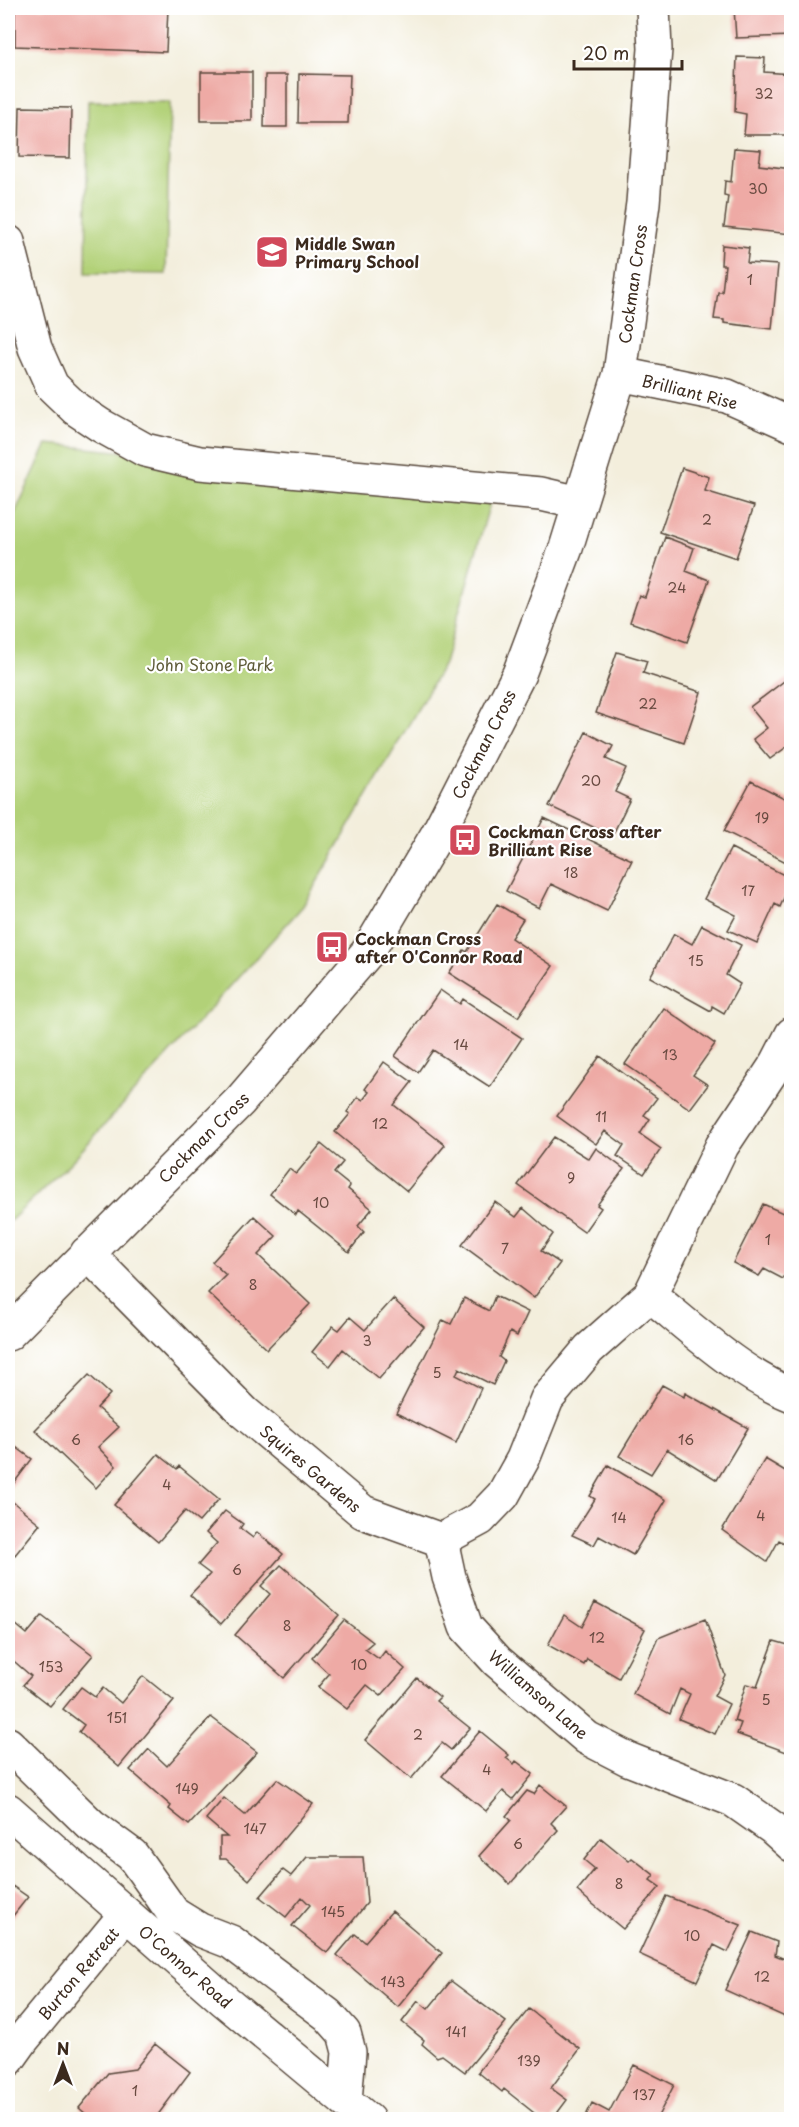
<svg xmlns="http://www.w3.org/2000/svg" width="799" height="2127" font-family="'Playpen Sans',sans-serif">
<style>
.green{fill:#b2d178;stroke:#767e4b;stroke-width:1.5}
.building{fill:#eeaaa5}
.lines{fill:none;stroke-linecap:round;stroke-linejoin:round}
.minor-casing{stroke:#57473a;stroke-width:36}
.minor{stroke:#fff;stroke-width:33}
.labels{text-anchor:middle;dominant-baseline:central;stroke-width:4.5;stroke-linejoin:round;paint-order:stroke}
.number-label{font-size:14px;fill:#684a40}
.poi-label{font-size:16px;font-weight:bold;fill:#3b2a1e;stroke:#fff;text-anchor:start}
.street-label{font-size:16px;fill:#3b2a1e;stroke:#fff}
.park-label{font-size:16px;fill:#5f5c39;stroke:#fff}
</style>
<rect width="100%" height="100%" fill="#fff"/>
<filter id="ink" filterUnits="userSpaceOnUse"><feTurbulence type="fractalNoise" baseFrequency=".0167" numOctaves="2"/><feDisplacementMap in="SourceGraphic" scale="12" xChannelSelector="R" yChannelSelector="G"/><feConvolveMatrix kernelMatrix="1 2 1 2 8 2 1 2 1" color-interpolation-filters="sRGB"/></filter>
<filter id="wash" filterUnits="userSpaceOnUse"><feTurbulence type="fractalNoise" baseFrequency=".008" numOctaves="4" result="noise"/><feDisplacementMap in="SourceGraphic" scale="24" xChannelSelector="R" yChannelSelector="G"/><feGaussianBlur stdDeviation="1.35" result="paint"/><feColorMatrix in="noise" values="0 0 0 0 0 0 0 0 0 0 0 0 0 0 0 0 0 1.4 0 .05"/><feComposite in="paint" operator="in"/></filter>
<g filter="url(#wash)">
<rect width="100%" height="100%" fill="#f3eedc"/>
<path class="green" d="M88 101 170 102 166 274 86 273Z
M47 444 494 489 444 664 303 906 71 1162 8 1223V528Z"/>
<g id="blocks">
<path class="building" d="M15 8H168L166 52 15 46Z
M734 8H792V36L736 38Z
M737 57 765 58 764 72 792 74V135H744L746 114 735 112Z
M201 72H252V121H201Z
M299 74 350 75 348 123H298Z
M265 75H287V127H264Z
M20 107 71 108 70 158 19 157Z
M734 148 761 150 759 165 792 169V234L724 227 728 196 724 195 725 181 731 182Z
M722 245 749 248 747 263 778 265 772 329 724 323V320L714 319 718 292H722L725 265H721Z
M682 468 709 477 705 491 754 506 736 558 660 532Z
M665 537 694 548 686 571 709 580 687 642 630 622 639 595 645 597Z
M617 652 647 661 643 673 701 692 684 743 596 713Z
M792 675V743L770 759 753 739 767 728 750 707Z
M586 732 613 746 606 759 626 768 615 792 630 799 612 836 549 806Z
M751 781 792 802V865L724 831Z
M544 818 632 860 607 911 551 884 539 908 506 891Z
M731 848 792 879 780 907 775 904 757 943 728 930 736 915 704 899Z
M497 904 523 919 511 938 553 966 518 1017 449 973 464 950 467 952Z
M702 925 741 945 726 975 740 984 724 1013 712 1006 711 1011 650 977 674 934 692 944Z
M440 990 460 1004 463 999 522 1038 490 1087 433 1050 418 1072 395 1056Z
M664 1008 715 1044 693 1075 708 1085 690 1109 625 1064Z
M600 1056 657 1098 644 1115 650 1119 640 1134 661 1149 644 1174 617 1156 624 1145 605 1131 596 1144 557 1116Z
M384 1062 412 1082 394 1105 445 1145 407 1191 335 1132 350 1114 347 1112 358 1097 363 1100 369 1092 365 1089Z
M554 1137 589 1159 596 1148 624 1169 597 1205 601 1208 584 1232 518 1185Z
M321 1144 343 1162 334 1173 350 1186 348 1189 372 1209 358 1226 364 1232 349 1252 298 1211 296 1215 270 1194 289 1169 296 1174Z
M495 1202 516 1217 523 1208 553 1234 541 1251 560 1263 534 1298 462 1245Z
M763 1204 792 1217V1261L783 1279 764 1269 759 1276 733 1263Z
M254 1216 276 1236 258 1255 310 1304 267 1349 208 1293 226 1275 212 1262Z
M495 1296 528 1312 517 1336 510 1332 499 1357 504 1361 493 1385 459 1368 456 1375 481 1388 456 1443 396 1413 443 1320 451 1324 464 1298 489 1311Z
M393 1299 424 1327 379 1379 343 1349 330 1366 312 1352 333 1326 339 1330 350 1317 365 1330Z
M89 1375 110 1394 97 1408 119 1427 98 1447 116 1466 96 1488 35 1430Z
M662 1385 684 1397 685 1393 748 1428 717 1480 667 1449 651 1474 619 1456Z
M9 1442 32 1459 8 1491V1444Z
M158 1454 177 1469 179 1466 219 1499 199 1522 185 1511 158 1542 114 1505Z
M765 1459 792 1475V1545L791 1547 779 1540 767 1562 722 1530Z
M608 1465 666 1500 633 1555 599 1536 594 1545 572 1535 595 1499 590 1496Z
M8 1498 40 1524 15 1555 8 1549Z
M225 1511 243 1524 240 1528 253 1538 257 1532 283 1554 221 1624 190 1595 210 1574 198 1565 217 1543 206 1533Z
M281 1565 339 1615 284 1678 235 1635 270 1594 261 1586Z
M595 1602 645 1629 619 1678 587 1659 584 1665 548 1645 564 1615 582 1627Z
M42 1616 93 1655 50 1706 23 1685 31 1676 8 1656V1632L15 1624 27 1634Z
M705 1619 725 1675 714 1696 729 1704 715 1734 679 1719 690 1694 680 1689 670 1714 633 1694 658 1638Z
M344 1620 373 1642 365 1649 379 1659 385 1651 405 1669 381 1696 367 1685 347 1709 318 1687 329 1674 312 1658Z
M774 1641 792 1646V1712L789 1720 792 1721V1754L737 1734 741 1723 734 1721 746 1684 757 1687Z
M143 1676 174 1701 119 1767 79 1732 84 1725 63 1709 81 1687 95 1697 103 1688 121 1703Z
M417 1678 440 1697 436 1701 470 1728 451 1750 442 1743 411 1779 365 1740Z
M211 1717 257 1752 189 1825 169 1809 171 1806 130 1770 149 1749 167 1766Z
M480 1731 509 1755 506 1758 514 1764 516 1761 533 1774 513 1799 503 1791 486 1811 442 1776Z
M277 1779 313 1804 249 1880 226 1859H220V1837H227L206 1819 224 1798 245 1815Z
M540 1785 566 1806 551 1823 558 1830 510 1884 479 1856 511 1820 506 1816 527 1791 534 1794Z
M601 1838 629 1861 632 1858 654 1875 650 1880 660 1887 623 1929 577 1891 595 1869 584 1860Z
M307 1857H363L367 1903 327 1953 292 1926 310 1905 302 1897 286 1917 260 1897 283 1870 291 1876Z
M8 1883 28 1897 8 1922Z
M666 1896 741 1925 728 1952 714 1945 697 1981 639 1954Z
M392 1911 442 1953 398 2007 337 1955 355 1934 365 1942Z
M752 1932 777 1942 775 1955 792 1962V2001L785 2017 725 1990Z
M451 1981 506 2022 465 2072 442 2055 437 2057 422 2044 424 2040 402 2022 418 2001 428 2009Z
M529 2009 580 2049 551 2088 567 2100 552 2120H543L504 2089 502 2092 478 2072Z
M155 2044 190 2072 154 2120H93L79 2108 108 2073 135 2069Z
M634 2065 674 2085 656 2120H584L592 2103 609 2112Z"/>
</g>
</g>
<g filter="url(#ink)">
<use href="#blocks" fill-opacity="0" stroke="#57473a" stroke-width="1.5"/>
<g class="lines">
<g class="minor-casing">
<path id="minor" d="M8 242 35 348 52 386 76 409 100 425 145 450 200 463 541 494 580 503
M620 374 727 396 792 425
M87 1253 245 1413 363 1512 441 1540 480 1519 503 1495 523 1459 547 1399 589 1349 650 1295 722 1146 777 1063 792 1034
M650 1295C692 1329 741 1375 792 1395
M8 1334 240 1101 367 953 437 835 519 674 566 548 620 374 643 203 655 49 653 8
M441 1540 449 1577 466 1627 497 1661 587 1738 628 1759 733 1800 773 1828 792 1845
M8 1744 91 1825 132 1855 174 1914 200 1930 231 1942 328 2015 344 2033 349 2052 345 2101
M8 1810 224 2000 368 2120
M8 2060 23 2039 126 1914"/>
</g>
<use href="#minor" class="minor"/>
</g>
</g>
<defs>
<g id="school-square" transform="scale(1.725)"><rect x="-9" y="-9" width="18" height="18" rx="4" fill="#d1495b" stroke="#fff"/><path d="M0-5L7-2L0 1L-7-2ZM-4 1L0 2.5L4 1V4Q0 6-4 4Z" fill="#fff"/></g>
<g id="bus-square" transform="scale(1.725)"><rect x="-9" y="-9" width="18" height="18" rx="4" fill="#d1495b" stroke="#fff"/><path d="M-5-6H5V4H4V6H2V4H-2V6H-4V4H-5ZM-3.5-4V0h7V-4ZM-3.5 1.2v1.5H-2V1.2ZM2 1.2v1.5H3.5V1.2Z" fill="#fff"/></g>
</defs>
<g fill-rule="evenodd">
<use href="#school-square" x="272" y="252"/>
<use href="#bus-square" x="465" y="840"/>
<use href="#bus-square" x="332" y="947"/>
</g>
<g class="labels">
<g class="number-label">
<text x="764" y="93">32</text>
<text x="758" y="188">30</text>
<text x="750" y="279">1</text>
<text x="707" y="519">2</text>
<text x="677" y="587">24</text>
<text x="648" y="703">22</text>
<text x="591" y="780">20</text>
<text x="762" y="817">19</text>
<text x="571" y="872">18</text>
<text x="748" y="890">17</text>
<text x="696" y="960">15</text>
<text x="461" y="1044">14</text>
<text x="670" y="1054">13</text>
<text x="601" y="1116">11</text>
<text x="380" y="1123">12</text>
<text x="571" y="1177">9</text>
<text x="321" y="1202">10</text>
<text x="768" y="1239">1</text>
<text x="505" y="1248">7</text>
<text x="253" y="1284">8</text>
<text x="367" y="1340">3</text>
<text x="437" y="1372">5</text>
<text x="76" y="1439">6</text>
<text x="686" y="1439">16</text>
<text x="167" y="1484">4</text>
<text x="761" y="1515">4</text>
<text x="619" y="1517">14</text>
<text x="237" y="1569">6</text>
<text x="287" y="1625">8</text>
<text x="597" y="1637">12</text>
<text x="359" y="1664">10</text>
<text x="51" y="1666">153</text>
<text x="766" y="1699">5</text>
<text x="117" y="1717">151</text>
<text x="418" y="1734">2</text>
<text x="487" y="1769">4</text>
<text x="187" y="1788">149</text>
<text x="255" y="1828">147</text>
<text x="518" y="1843">6</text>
<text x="619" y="1883">8</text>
<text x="333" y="1911">145</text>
<text x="692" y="1935">10</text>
<text x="762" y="1976">12</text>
<text x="393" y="1981">143</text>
<text x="456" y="2031">141</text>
<text x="529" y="2060">139</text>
<text x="135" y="2090">1</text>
<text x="644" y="2094">137</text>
</g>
<g class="poi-label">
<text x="295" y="243">Middle Swan<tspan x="295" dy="18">Primary School</tspan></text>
<text x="488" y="831">Cockman Cross after<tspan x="488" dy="18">Brilliant Rise</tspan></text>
<text x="355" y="938">Cockman Cross<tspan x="355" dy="18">after O'Connor Road</tspan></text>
</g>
<g class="street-label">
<text transform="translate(632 284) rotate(-82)">Cockman Cross</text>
<text transform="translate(690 391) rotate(14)">Brilliant Rise</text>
<text transform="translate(483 744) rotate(-63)">Cockman Cross</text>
<text transform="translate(203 1137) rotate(-45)">Cockman Cross</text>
<text transform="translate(311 1468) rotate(40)">Squires Gardens</text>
<text transform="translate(539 1694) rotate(41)">Williamson Lane</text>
<text transform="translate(186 1966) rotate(41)">O'Connor Road</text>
<text transform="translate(78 1973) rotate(-50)">Burton Retreat</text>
</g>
<g class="park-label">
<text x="210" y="664">John Stone Park</text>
</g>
</g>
<rect width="799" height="2127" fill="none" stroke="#fff" stroke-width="30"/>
<g transform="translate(63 2064)" stroke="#ffffff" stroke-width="4.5" paint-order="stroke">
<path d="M0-4.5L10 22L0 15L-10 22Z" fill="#3b2a1e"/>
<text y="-9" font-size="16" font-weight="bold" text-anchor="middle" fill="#3b2a1e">N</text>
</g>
<path d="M574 60v9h108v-9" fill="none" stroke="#3b2a1e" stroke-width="3"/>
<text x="583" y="60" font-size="18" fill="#3b2a1e" stroke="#ffffff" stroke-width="4.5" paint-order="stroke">20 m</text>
</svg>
